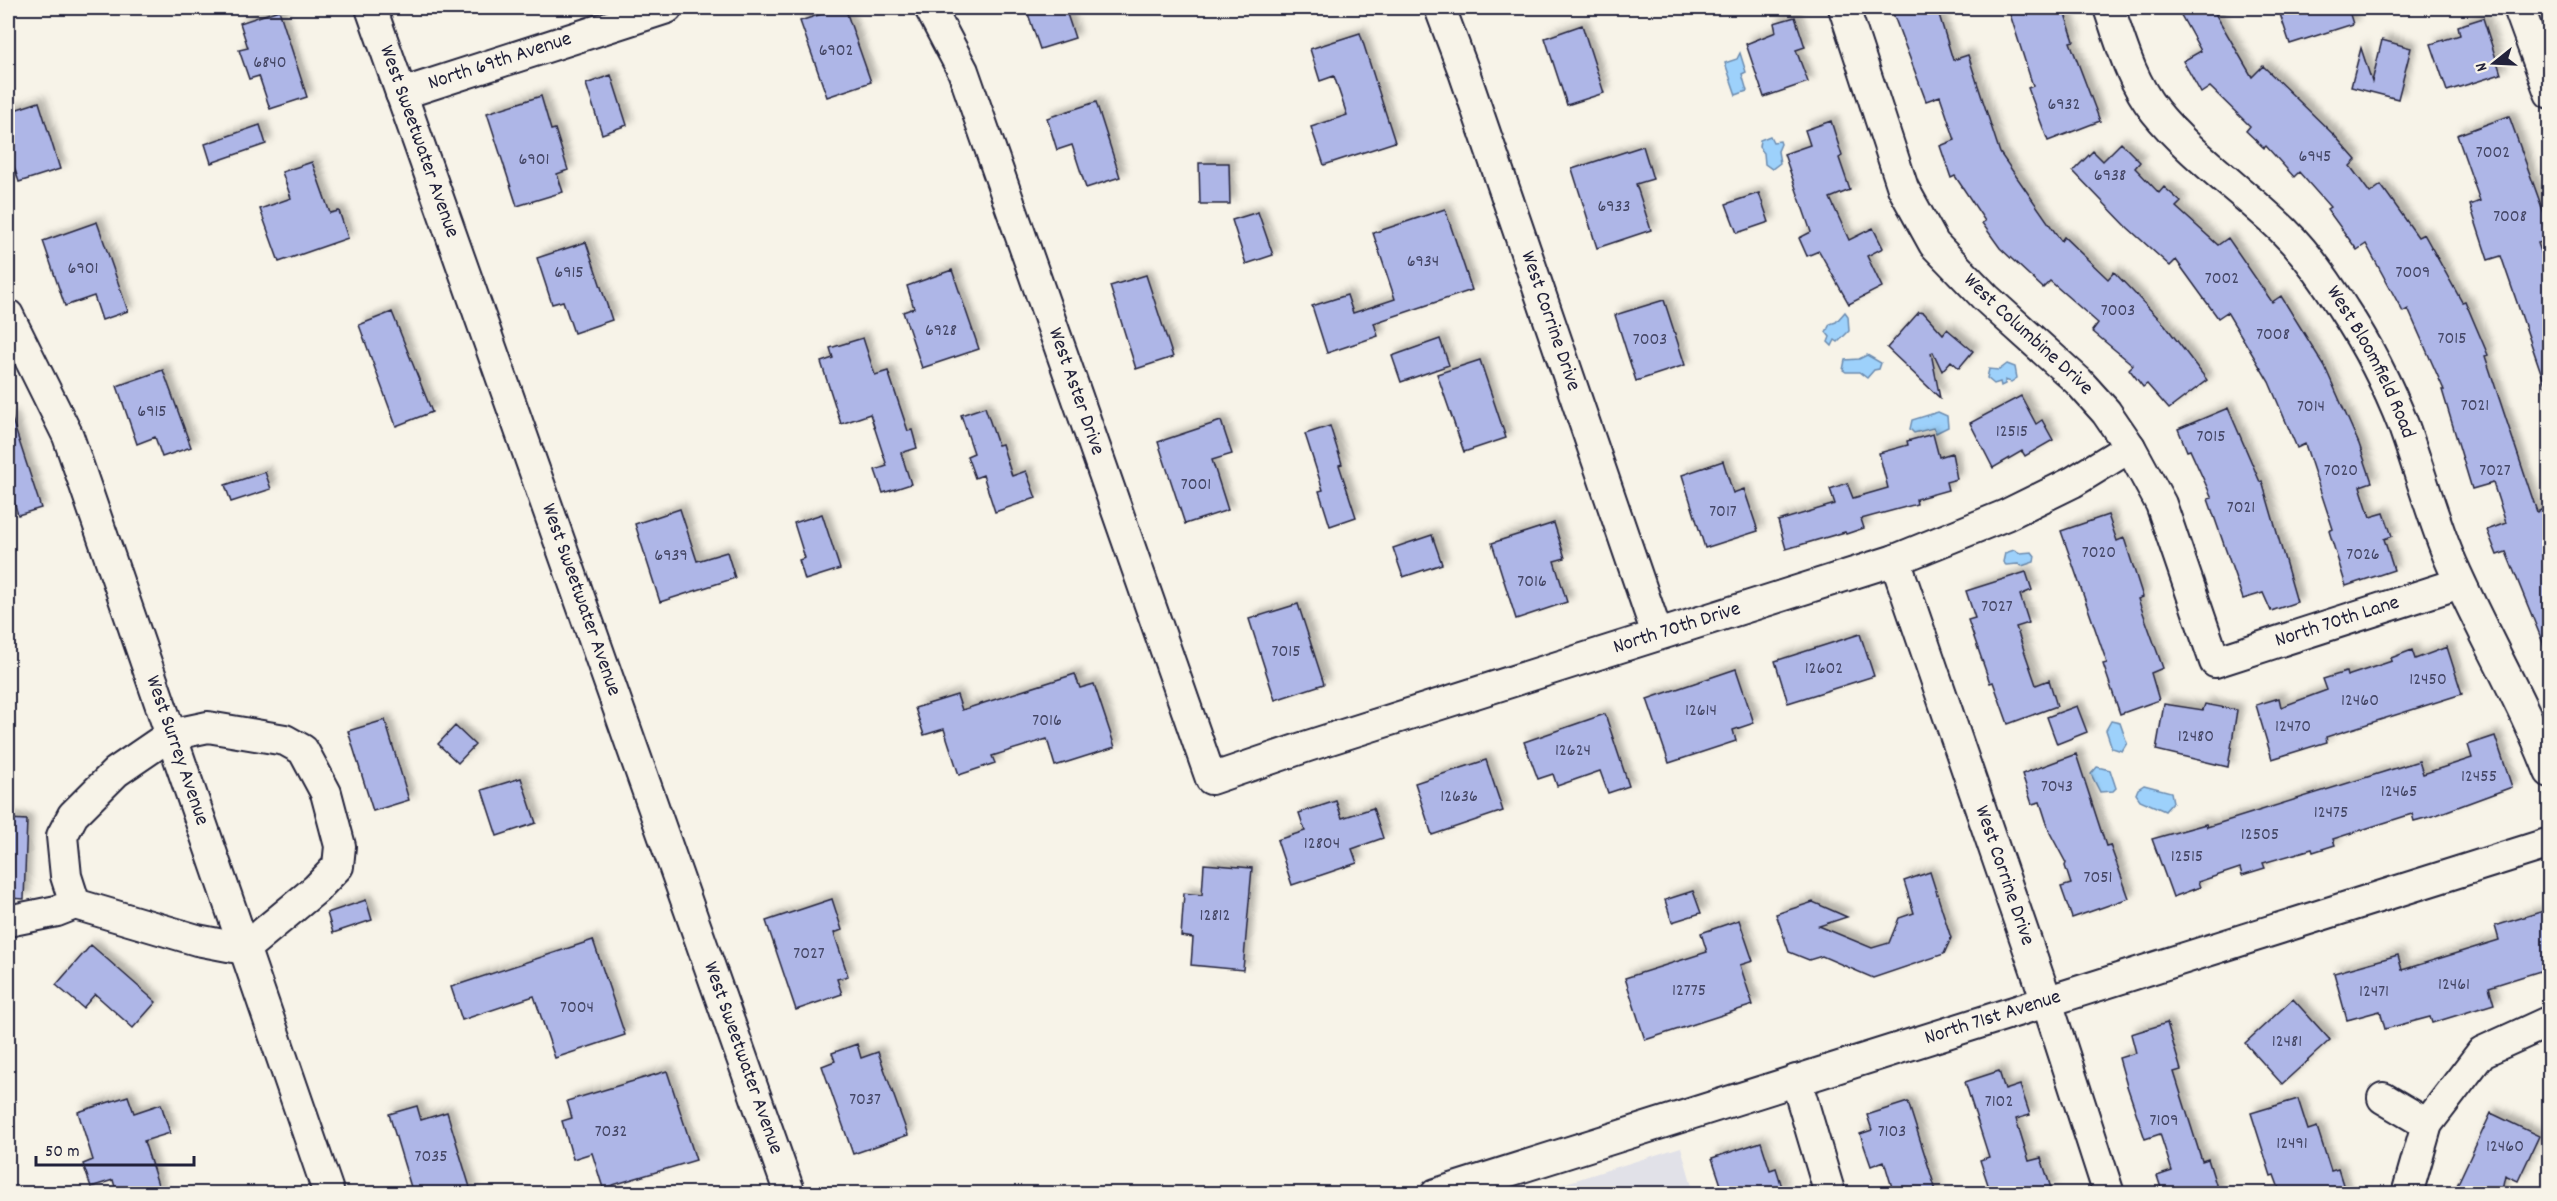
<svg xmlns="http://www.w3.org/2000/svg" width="2557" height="1201" font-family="Dekko,sans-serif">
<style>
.built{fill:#e1e1e8}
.water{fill:#9dd1fb;stroke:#6c8bae;stroke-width:1.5}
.building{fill:#aeb6e7;stroke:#22223b;stroke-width:1.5;filter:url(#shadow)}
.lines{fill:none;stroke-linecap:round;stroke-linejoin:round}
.minor-casing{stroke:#22223b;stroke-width:34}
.minor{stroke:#f7f3e8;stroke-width:30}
.labels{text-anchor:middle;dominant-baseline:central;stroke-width:6;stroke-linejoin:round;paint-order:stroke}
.number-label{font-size:18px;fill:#454766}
.street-label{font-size:21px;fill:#22223b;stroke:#f7f3e8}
</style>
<defs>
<filter id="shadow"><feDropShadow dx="5.5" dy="-5.5" stdDeviation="3" flood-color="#0004"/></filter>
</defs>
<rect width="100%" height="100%" fill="#f7f3e8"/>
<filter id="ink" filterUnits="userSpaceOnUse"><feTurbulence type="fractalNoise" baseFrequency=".0167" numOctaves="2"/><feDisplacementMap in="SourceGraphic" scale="12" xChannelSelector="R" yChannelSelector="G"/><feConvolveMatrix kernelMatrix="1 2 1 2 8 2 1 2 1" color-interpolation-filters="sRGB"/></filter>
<g filter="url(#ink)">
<path class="built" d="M1681 1147 1694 1193H1534Z"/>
<path class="water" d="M1740 53 1746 72 1742 74 1747 91 1736 95 1725 63 1737 59Z
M1770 136 1773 142 1780 141 1781 144 1778 151 1780 163 1772 169 1765 164 1764 153 1759 147 1760 140Z
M1845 312 1848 316 1849 331 1838 342 1835 340 1832 346 1828 342 1830 337 1826 332 1830 324 1836 322Z
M1867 355 1881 363 1879 369 1874 370 1867 378 1859 372H1846L1843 370 1845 360 1859 359Z
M2007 364 2015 367 2017 378 2011 382 2005 380V384L2001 386 2000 382 1994 384 1987 378 1989 369 1999 370Z
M1938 412 1947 416 1948 427 1936 433 1933 428 1914 433 1910 429 1912 420Z
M2014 550 2020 553 2032 552 2035 556 2034 562 2022 566 2018 564 2006 565 2003 562 2005 553Z
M2111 721 2120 723 2127 743 2122 751 2112 748 2106 730Z
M2097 767 2110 770 2116 788 2113 791 2100 792 2091 774Z
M2144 785 2171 792 2173 802 2165 811 2140 800 2136 794 2138 789Z"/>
<path class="building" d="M840 8H845L871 82 827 97 800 21Z
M1026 8H1065L1075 38 1040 49Z
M1891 8H1937L1953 60 1968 55 2000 153 2061 241 2064 237 2108 279 2114 272 2165 325 2207 380 2169 409 2147 384 2143 387 2129 369 2133 365 2092 331 2098 323 2050 281 2043 288 2000 248 1982 223 1985 221 1955 176 1951 178 1940 146 1955 140 1940 96 1926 101Z
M2008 8H2063L2074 41 2070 42 2100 121 2048 141 2028 88 2033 86Z
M2177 8H2212L2252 77 2263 66 2335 136 2356 160 2350 166 2370 193 2381 185 2418 237 2424 234 2462 302 2465 301 2488 355 2485 356 2537 512 2543 509 2550 527V660L2506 552 2497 555 2487 530 2506 523 2493 483 2472 489 2442 390H2444L2408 309 2403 312 2366 244 2357 250 2327 209 2330 207 2299 172 2294 177 2266 146 2264 148 2246 131 2250 126 2210 87 2201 93 2183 61 2201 51Z
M2278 8H2348L2353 24 2290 44Z
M279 10 307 97 270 109 259 76 249 79 239 50 248 48 240 23Z
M1795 17 1805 47 1796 50 1808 82 1764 97 1746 44 1776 32 1774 23Z
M2483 18 2501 74 2447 91 2431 44 2460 35 2458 26Z
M1582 25 1604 93 1567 105 1545 38Z
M1360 33 1395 142 1324 165 1311 127 1347 115 1334 76 1320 81 1310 49Z
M2382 40 2411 48 2398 99 2351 87 2361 48 2372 82Z
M611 75 627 125 602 134 586 84Z
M541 96 551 130 555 129 568 170 557 174 563 192 517 206 487 113Z
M39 102 60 169 19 182 8 148V112Z
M1096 102 1120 177 1086 188 1072 145 1057 150 1047 118Z
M2509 116 2550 230V240L2538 243 2550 279V386L2546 387 2501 256 2488 260 2470 205 2480 201 2457 135Z
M1831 121 1842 156 1839 158 1850 190 1830 198 1849 240 1873 228 1883 248 1867 256 1882 287 1849 304 1819 251 1807 256 1799 238 1811 232 1784 154 1810 145 1805 130Z
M260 125 266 144 211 163 205 144Z
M2121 143 2140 162 2135 168 2159 193 2164 187 2181 202 2176 207 2218 245 2228 238 2272 302 2281 296 2325 367 2359 444 2372 482 2360 486 2370 517 2384 513 2392 536 2384 539 2394 570 2346 586 2329 531 2333 529 2305 444 2297 448 2269 382 2227 312 2218 318 2176 260 2170 266 2128 228 2073 171 2093 151 2103 161Z
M1643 146 1653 179 1636 184 1651 230 1597 248 1572 169Z
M312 162 330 213 339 211 348 238 279 262 260 209 291 198 282 172Z
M1199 163H1229L1230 204H1200Z
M1759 193 1769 222 1737 233 1726 204Z
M1445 209 1472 290 1374 323 1378 336 1327 353 1312 306 1347 295 1353 313 1395 299 1373 233Z
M1258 212 1273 255 1246 264 1232 220Z
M97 222 128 311 102 320 94 296 65 306 43 241Z
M586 242 612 320 574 333 563 301 552 304 537 258Z
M952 270 979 349 922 368 903 312 914 308 907 286Z
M1146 275 1173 357 1136 369 1110 286Z
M1664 300 1685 365 1636 381 1615 315Z
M392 312 432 412 396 426 359 325Z
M1919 312 1924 313 1943 334 1947 329 1973 351 1959 368 1951 361 1942 371 1933 352 1931 353 1940 398 1887 348Z
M863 338 875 375 888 371 908 431 912 430 917 448 901 453 911 484 883 493 875 470 887 466 870 414 841 424 821 362 833 358 830 348Z
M1440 339 1449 365 1401 382 1392 356Z
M1480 360 1506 438 1464 452 1437 374Z
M163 370 191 447 162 457 155 437 137 444 117 386Z
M2021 396 2036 424 2042 420 2053 440 2025 456 2022 451 1993 468 1970 423Z
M985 407 998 445 1002 444 1012 476 1026 471 1036 498 995 512 983 475 975 478 967 456 974 453 961 415Z
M2228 408 2260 482 2262 481 2297 602 2271 611 2263 593 2243 599 2208 499 2212 498 2190 450 2187 451 2178 429Z
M11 416 41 508 18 515 8 482V417Z
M1221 421 1232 454 1212 460 1228 510 1185 524 1158 442Z
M1330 426 1342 464 1339 465 1356 517 1330 526 1319 491 1323 490 1305 434Z
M1933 434 1939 457 1952 453 1957 479 1946 482 1948 490 1916 499 1917 504 1861 519 1864 528 1846 534 1845 532 1786 549 1778 521 1835 504 1830 489 1847 483 1853 498 1888 488 1879 453 1908 445 1907 441Z
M1723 461 1733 493 1744 489 1758 531 1705 548 1682 475Z
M265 472 271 489 231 502 225 485Z
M680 509 697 561 727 552 735 578 660 602 635 524Z
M822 514 840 569 805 580 799 560 805 558 794 523Z
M2108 515 2117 541 2124 538 2143 597 2138 599 2163 668 2151 673 2159 700 2120 714 2103 664 2107 663 2061 531Z
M1554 523 1565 558 1554 561 1567 602 1516 619 1492 543Z
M1432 535 1442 564 1403 577 1393 548Z
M2026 572 2032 590 2020 595 2029 623 2016 627 2036 685 2049 680 2057 706 2008 724 1993 682 1990 683 1968 620 1975 618 1966 591Z
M1298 604 1324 684 1275 700 1249 619Z
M1860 634 1874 676 1788 703 1775 661Z
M2447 647 2462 694 2326 737 2327 742 2272 759 2256 705 2279 698 2281 707 2327 690 2323 679 2346 672 2347 676 2392 661 2391 658 2412 650 2415 659Z
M1736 669 1754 723 1733 730 1736 741 1669 763 1647 699Z
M1075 674 1080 688 1094 684 1115 747 1055 766 1047 739 992 756 995 763 959 775 944 729 924 735 915 708 957 695 962 710Z
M2164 704 2203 710 2205 704 2237 710 2228 767 2156 750Z
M2077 706 2087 732 2057 744 2047 717Z
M1605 714 1629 786 1608 793 1600 771 1557 786 1553 774 1538 779 1524 742Z
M385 720 409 800 373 811 348 731Z
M455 726 475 745 458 763 438 744Z
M2495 736 2512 787 2436 815 2414 821 2412 814 2333 839 2335 845 2313 852 2312 849 2263 863 2265 868 2242 875 2240 868 2198 882 2200 887 2173 897 2152 839 2206 824 2207 827 2419 761 2423 774 2472 758 2468 745Z
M2076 754 2106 846 2110 845 2129 898 2072 918 2061 887 2071 884 2065 866 2066 863 2050 833 2040 802 2032 804 2022 774Z
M1486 760 1503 811 1432 835 1415 783Z
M521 778 536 823 497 836 482 790Z
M1336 801 1342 818 1373 808 1383 838 1352 849 1357 863 1292 885 1277 840 1305 831 1299 813Z
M8 819 27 820 24 899 8 898Z
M1204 864 1252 868 1243 970 1191 965 1193 938 1181 936 1184 893 1202 895Z
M1930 872 1951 938 1944 954 1873 978 1822 956 1809 960 1789 952 1776 914 1813 902 1847 917 1819 926 1872 948 1889 943 1899 918 1914 913 1904 881Z
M1693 891 1701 913 1672 922 1665 900Z
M832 899 842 930 834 933 848 976 837 979 842 994 796 1010 766 921Z
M366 900 372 920 333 933 327 913Z
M2550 909V968L2489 987 2494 1004 2432 1023 2430 1017 2385 1029 2380 1011 2347 1020 2334 973 2398 955 2402 970 2499 940 2495 926Z
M1739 920 1753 961 1740 965 1753 1005 1645 1040 1625 978 1707 952 1701 933Z
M593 940 625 1035 555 1058 534 996 462 1020 451 987Z
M91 945 156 1002 133 1028 95 994 83 1008 56 985Z
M2293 999 2330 1040 2282 1084 2245 1043Z
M2167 1023 2181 1070 2174 1072 2202 1161 2208 1159 2219 1194H2163L2157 1176 2172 1171 2160 1134 2145 1139 2127 1086 2119 1058 2136 1053 2131 1034Z
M857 1044 861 1058 878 1052 908 1135 853 1154 822 1066 835 1061 832 1053Z
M667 1071 696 1160 603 1188 592 1153 573 1159 562 1121 572 1118 567 1101Z
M1999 1071 2005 1090 2020 1085 2030 1115 2016 1119 2029 1161 2041 1158 2051 1188 2034 1194H1991L1980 1160 1989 1157 1965 1082Z
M128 1096 134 1113 161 1104 170 1133 144 1141 161 1194H117L113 1180 91 1187 83 1164 93 1160 78 1112Z
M2298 1099 2308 1130 2317 1127 2331 1171 2338 1169 2346 1194H2281L2274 1175 2271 1176 2251 1113Z
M1908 1102 1928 1165 1937 1194H1894L1884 1161 1871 1166 1860 1134 1872 1130 1867 1115Z
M417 1106 421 1120 447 1112 472 1194H413L389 1114Z
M2491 1113 2539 1136 2518 1181 2505 1175 2501 1194H2453Z
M1761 1142 1770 1170 1776 1168 1783 1190 1772 1194H1724L1712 1158Z"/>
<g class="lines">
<g class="minor-casing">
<g id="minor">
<path id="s1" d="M371 8 790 1194"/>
<path id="s2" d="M930 8 963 71 1211 779 1308 746 1895 560 2006 515 2073 482 2130 447"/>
<path id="s3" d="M1440 8 1464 72 1657 634"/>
<path id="s4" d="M1844 8 1903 188 1934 244 1986 298 2078 381 2106 412 2130 447 2161 504 2215 662 2460 583"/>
<path id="s5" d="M2109 8C2121 43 2131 81 2155 111 2190 155 2243 191 2284 231 2307 254 2327 282 2344 310 2368 346 2388 386 2404 427 2419 469 2431 513 2448 555 2479 628 2521 697 2550 772"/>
<path d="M2519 8 2550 93"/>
<path id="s6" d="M401 94 667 8"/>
<path id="s7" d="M8 315 68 436 329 1194"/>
<path id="s8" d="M1895 560 2047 1002 2109 1194"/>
<path d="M8 921 57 911 75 904 66 876 62 836 73 815 116 772 170 735 208 727 285 740 303 750 326 793 340 846 338 866 316 889 244 949 197 940 75 904"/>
<path d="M1796 1080 1830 1194"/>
<path d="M2383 1098 2427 1124"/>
<path id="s9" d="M1436 1194 2550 843"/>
<path d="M2407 1194 2427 1124 2482 1052 2550 1021"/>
</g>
</g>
<use href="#minor" class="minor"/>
</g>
</g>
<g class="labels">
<g class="number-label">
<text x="836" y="51">6902</text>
<text x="270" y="63">6840</text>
<text x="2064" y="105">6932</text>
<text x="2493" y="153">7002</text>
<text x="2315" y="157">6945</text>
<text x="534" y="160">6901</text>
<text x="2110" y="176">6938</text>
<text x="1614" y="207">6933</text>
<text x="2510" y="217">7008</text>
<text x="1423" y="262">6934</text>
<text x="83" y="269">6901</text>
<text x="569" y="273">6915</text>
<text x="2413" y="273">7009</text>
<text x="2222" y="279">7002</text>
<text x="2118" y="311">7003</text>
<text x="941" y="331">6928</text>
<text x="2273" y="335">7008</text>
<text x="2452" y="339">7015</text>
<text x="1650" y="340">7003</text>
<text x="2475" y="406">7021</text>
<text x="2311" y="407">7014</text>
<text x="152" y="412">6915</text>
<text x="2012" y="432">12515</text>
<text x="2211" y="437">7015</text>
<text x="2341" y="471">7020</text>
<text x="2495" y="471">7027</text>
<text x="1196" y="485">7001</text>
<text x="2241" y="508">7021</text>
<text x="1723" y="512">7017</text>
<text x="2099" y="553">7020</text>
<text x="2363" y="555">7026</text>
<text x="671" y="556">6939</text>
<text x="1532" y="582">7016</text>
<text x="1997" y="607">7027</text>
<text x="1286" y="652">7015</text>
<text x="1824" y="669">12602</text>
<text x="2428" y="680">12450</text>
<text x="2360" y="701">12460</text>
<text x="1701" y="711">12614</text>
<text x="1047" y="721">7016</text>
<text x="2293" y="727">12470</text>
<text x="2196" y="737">12480</text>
<text x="1573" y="751">12624</text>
<text x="2479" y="777">12455</text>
<text x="2057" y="787">7043</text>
<text x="2399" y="792">12465</text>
<text x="1459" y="797">12636</text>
<text x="2331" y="813">12475</text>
<text x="2260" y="835">12505</text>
<text x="1322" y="844">12804</text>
<text x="2187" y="857">12515</text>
<text x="2098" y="878">7051</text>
<text x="1215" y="916">12812</text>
<text x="809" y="954">7027</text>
<text x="2454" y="985">12461</text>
<text x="1689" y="991">12775</text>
<text x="2374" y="992">12471</text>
<text x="577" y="1008">7004</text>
<text x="2287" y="1042">12481</text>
<text x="865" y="1100">7037</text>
<text x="1999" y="1102">7102</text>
<text x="2164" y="1121">7109</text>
<text x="611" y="1132">7032</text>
<text x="1892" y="1132">7103</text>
<text x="2292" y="1144">12491</text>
<text x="2505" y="1147">12460</text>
<text x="431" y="1157">7035</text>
</g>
<g class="street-label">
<text stroke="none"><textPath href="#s6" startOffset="104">North 69th Avenue</textPath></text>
<text stroke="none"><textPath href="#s1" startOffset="142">West Sweetwater Avenue</textPath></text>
<text stroke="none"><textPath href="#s3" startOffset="332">West Corrine Drive</textPath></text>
<text stroke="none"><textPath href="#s4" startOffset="384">West Columbine Drive</textPath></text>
<text stroke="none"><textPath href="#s5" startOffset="448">West Bloomfield Road</textPath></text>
<text stroke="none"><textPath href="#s2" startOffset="411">West Aster Drive</textPath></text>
<text stroke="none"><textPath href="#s1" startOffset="628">West Sweetwater Avenue</textPath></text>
<text stroke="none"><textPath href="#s4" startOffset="897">North 70th Lane</textPath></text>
<text stroke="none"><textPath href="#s2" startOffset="1311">North 70th Drive</textPath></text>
<text stroke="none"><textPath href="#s7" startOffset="468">West Surrey Avenue</textPath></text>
<text stroke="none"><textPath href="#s8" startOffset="334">West Corrine Drive</textPath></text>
<text stroke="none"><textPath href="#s9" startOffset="584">North 71st Avenue</textPath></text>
<text stroke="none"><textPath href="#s1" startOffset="1114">West Sweetwater Avenue</textPath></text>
</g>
</g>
<rect width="2557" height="1201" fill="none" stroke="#f7f3e8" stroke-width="30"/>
<rect x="15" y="15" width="2527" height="1171" fill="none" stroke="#22223b" stroke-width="2" filter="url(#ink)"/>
<g transform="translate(2494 63) rotate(252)" stroke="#f7f3e8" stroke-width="4.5" paint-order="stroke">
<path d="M0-4.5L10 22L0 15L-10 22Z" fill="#22223b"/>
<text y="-9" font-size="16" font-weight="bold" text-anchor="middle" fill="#22223b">N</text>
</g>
<path d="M36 1156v9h158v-9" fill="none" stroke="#22223b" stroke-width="3"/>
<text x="45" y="1156" font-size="18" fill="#22223b" stroke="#f7f3e8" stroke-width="4.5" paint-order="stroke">50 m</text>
</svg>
